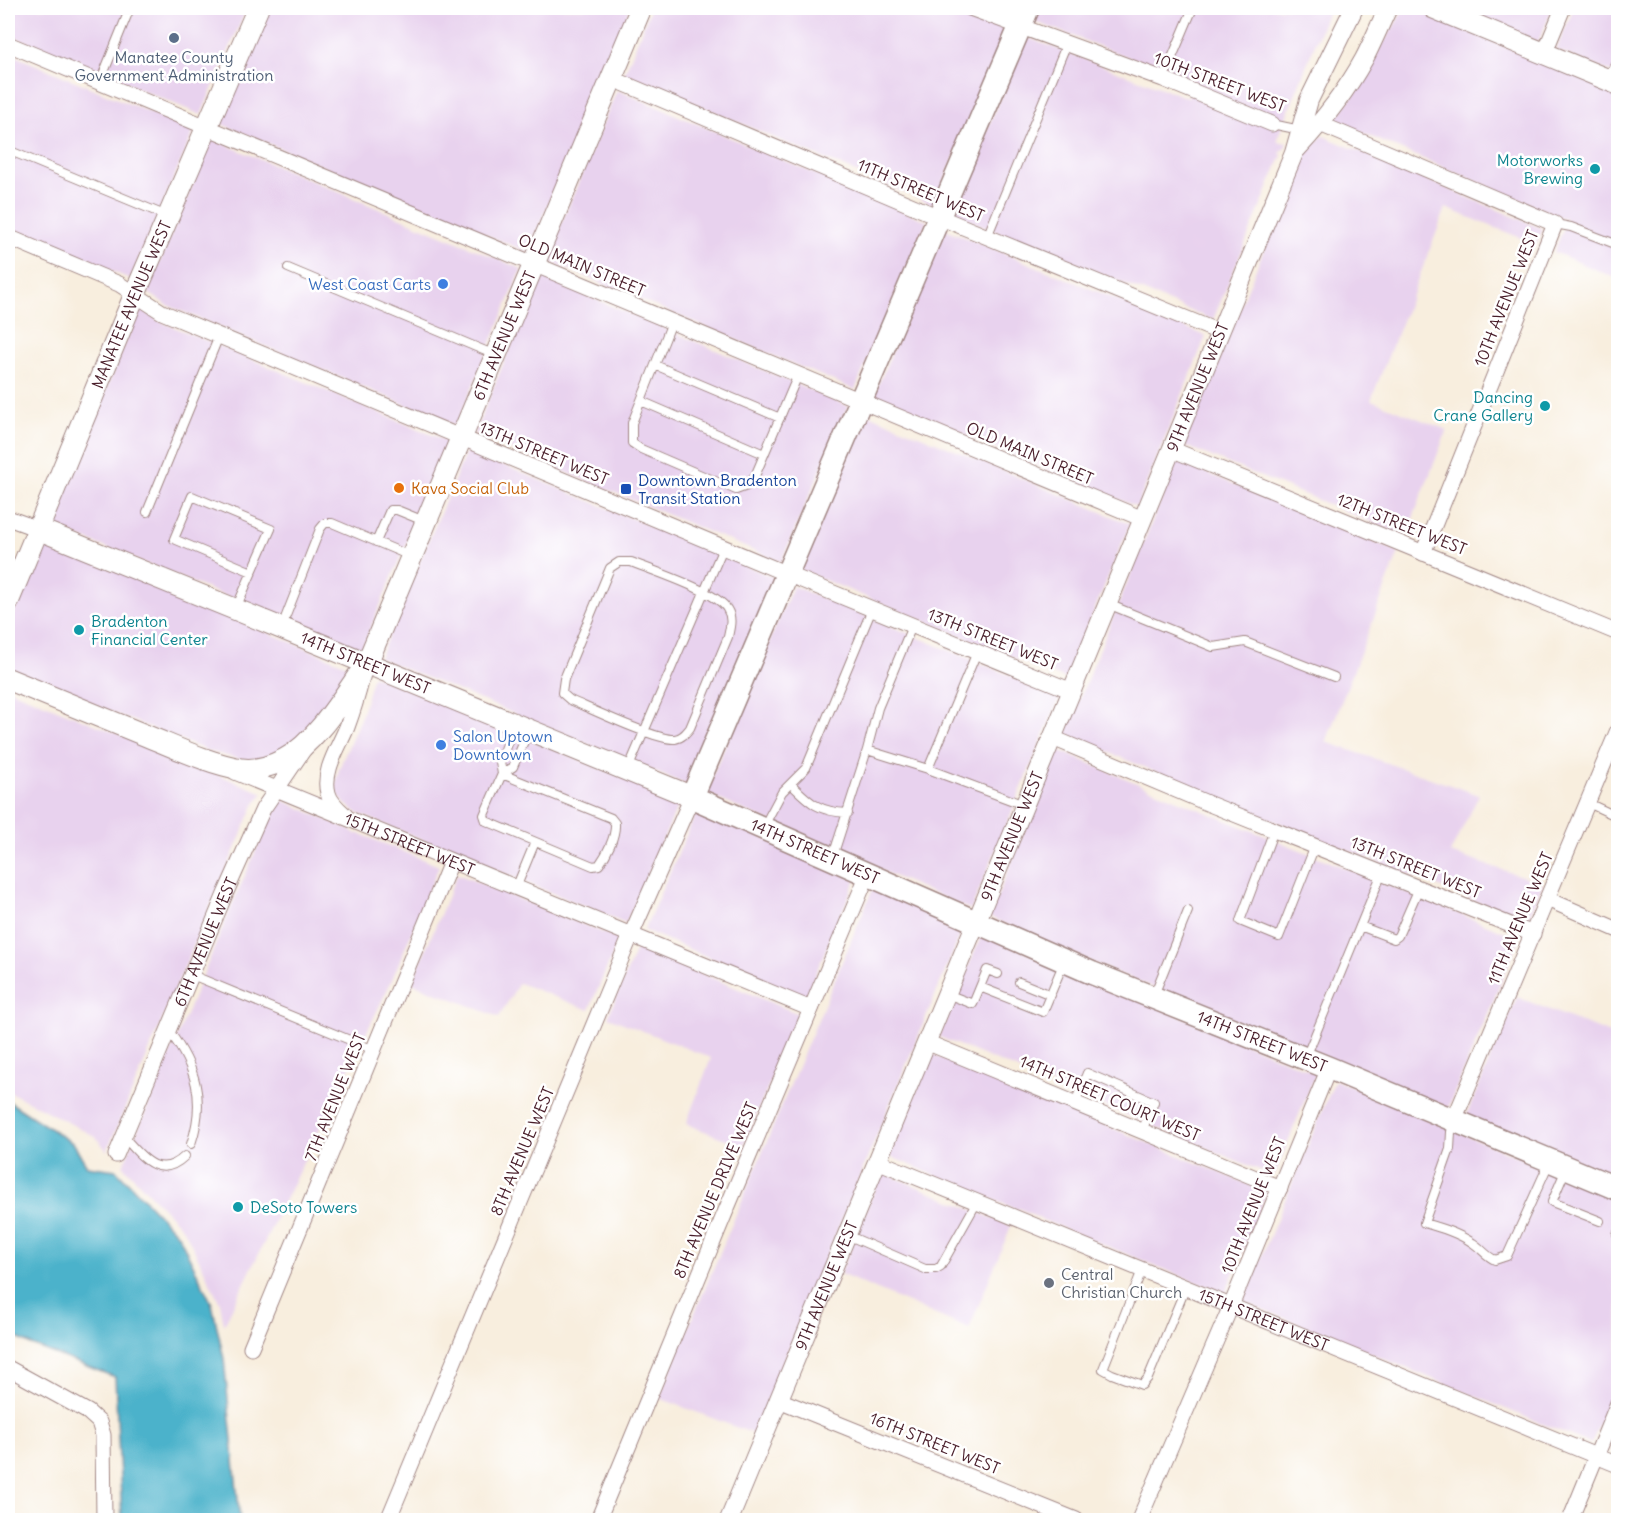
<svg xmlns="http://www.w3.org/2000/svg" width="1626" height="1528" font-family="Delius,sans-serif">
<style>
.built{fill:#e8d2ee}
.water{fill:#4cb2cb;stroke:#4b687b;stroke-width:1.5}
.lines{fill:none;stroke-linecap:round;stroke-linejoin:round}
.service-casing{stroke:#a18684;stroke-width:10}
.minor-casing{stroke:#a18684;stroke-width:17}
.tertiary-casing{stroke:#a18684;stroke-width:20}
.secondary-casing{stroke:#a18684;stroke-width:23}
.primary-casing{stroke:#a18684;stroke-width:25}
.service{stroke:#fff;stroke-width:8}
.minor{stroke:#fff;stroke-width:15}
.tertiary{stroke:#fff;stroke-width:18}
.secondary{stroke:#fff;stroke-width:21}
.primary{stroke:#fff;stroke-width:22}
.service-dot{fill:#5c6f8a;stroke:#fff;stroke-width:2}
.culture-dot{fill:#0f9aa8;stroke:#fff;stroke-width:2}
.shop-dot{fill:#3f7fe0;stroke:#fff;stroke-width:2}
.food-dot{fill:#e8710a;stroke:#fff;stroke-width:2}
.transit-dot{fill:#1a4fb4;stroke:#fff;stroke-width:2}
.worship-dot{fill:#6b7280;stroke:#fff;stroke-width:2}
.labels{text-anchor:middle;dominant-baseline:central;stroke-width:5;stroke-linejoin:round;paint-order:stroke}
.service-label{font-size:16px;fill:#4e5e75;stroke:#fff}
.street-label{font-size:16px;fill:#4a1f2b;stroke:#fff}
.culture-label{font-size:16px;fill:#0d838f;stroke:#fff;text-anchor:end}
.shop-label{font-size:16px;fill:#366cbe;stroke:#fff;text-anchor:end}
.transit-label{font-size:16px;fill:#164399;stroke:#fff;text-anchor:start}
.food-label{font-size:16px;fill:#c56008;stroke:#fff;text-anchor:start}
.worship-label{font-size:16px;fill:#5b616d;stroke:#fff;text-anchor:start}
</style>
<rect width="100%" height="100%" fill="#fff"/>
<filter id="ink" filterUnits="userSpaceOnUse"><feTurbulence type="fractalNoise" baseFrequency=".0167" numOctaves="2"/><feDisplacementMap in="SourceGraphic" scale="12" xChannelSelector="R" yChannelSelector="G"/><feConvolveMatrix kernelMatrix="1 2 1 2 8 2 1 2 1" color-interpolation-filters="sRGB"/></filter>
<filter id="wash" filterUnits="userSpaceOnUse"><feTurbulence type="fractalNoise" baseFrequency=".008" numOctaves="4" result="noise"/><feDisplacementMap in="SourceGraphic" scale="24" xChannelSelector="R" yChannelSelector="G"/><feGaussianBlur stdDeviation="1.35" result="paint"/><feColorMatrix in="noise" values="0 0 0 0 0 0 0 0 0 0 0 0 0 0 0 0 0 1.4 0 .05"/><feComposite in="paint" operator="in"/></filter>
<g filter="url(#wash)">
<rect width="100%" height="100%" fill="#f8eede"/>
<path class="built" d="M8 8H247L201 115 8 34Z
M269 8H630L528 252 219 123Z
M651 8H945L1008 30 934 205 624 74Z
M1039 8H1329L1277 141 1287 143 1285 148 1280 153 1282 155 1213 320 952 213 1026 37 1188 98 1194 82 1033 21Z
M1405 8H1411L1618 94V279L1554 252 1567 220 1334 121 1362 84 1379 50Z
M1457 8H1553L1538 42Z
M1574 8H1618V75L1556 50Z
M8 53 194 131 130 280 123 276 8 227Z
M617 90 927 221 855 390 546 260Z
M1322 136H1323L1543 229 1536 244 1446 208 1371 400 1447 430 1406 536 1183 445 1302 158Z
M212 139 522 269 456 426 167 305 147 292Z
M945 229 1206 336 1137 507 873 397Z
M540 276 848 406 781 562 474 434Z
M140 308 159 321 449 442 361 651 50 525Z
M866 413 1130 524 1066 679 800 570Z
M467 450 775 578 687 785 379 658Z
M1177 461 1399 552 1326 742 1479 795 1450 853 1543 883 1527 922 1210 795 1065 734Z
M44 541 352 667 328 702 302 733 292 743 280 751 258 759 242 760 208 751 8 670V627Z
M793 586 1060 696 971 910 705 793Z
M373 675 680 801 626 923 359 814 345 804 339 796 336 791V783L339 769 362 714Z
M8 689 263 793 254 805 218 888 107 1151 96 1137 8 1091Z
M1058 750 1203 811 1520 938 1448 1108 1096 964 989 917Z
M282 800 350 830 356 834H360L439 866 391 982 224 1325 220 1303 185 1231 123 1166 236 896 272 814Z
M698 809 856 879 805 998 644 930Z
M457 874 619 939 589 1010 519 983 499 1017 412 983Z
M874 886 964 926 837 1231 754 1434 659 1398Z
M982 934 1316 1073 1274 1176 939 1037Z
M637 947 799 1014 743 1146 686 1124 711 1058 608 1017Z
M1517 997 1618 1037V1180L1466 1116Z
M932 1054 1267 1192 1225 1294 1038 1218 1019 1208 1018 1210 889 1156Z
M1335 1080 1618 1199V1379L1591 1444 1243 1301Z
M882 1172 1011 1226 969 1329 840 1274Z"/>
<path class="water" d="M8 1101 74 1144 87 1166 116 1170 179 1236 212 1304 224 1359 240 1520H122L115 1377 31 1345 8 1333Z"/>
</g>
<g filter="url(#ink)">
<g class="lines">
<g class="service-casing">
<path id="service" d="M1607 78 1618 60
M1163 79 1193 8
M100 82 130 8
M1272 124 1300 130
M8 150 167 216
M1555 224 1571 227 1618 245
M987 237 1067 43
M288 268 495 355
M672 322 632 423V443L641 449 736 490 747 486 755 476 798 375
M655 365 780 418
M641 401 764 454
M147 512 219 336
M376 542 390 510H397L424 521
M619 562H631C651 570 718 592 727 609 733 618 730 627 728 637L690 728C686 733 682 738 675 739 658 741 589 708 570 700L562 693 564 679 610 568Z
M1108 604 1213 647 1245 642 1334 677
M236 608 271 529 192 496 174 539 252 572
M282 626 320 529 325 523H332L410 556
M514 726 500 762 502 774 513 767 528 732
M867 750 928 769 1024 805
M628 769 723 548
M928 769 977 652
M502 774 611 818 615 823C616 836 607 854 599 865L593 866 486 821 484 815Z
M791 784C810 803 819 812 848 813
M1588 803 1618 817
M764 826 782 792 806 768 872 609
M1274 830 1240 921 1279 937 1315 846
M833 856 867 750 878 708 912 626
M516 888 535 842
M1360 926 1394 939 1398 936 1419 888
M192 975 374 1050
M1019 982 1051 995
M980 987 987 970 998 974
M947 994 973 1004 980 987 1043 1012 1064 962
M1154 995 1188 911
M169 1031C196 1067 206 1100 191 1144
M1306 1057 1382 873
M1075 1103 1087 1073 1154 1102 1142 1131
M1453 1122 1451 1132 1450 1149 1424 1223C1441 1228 1458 1233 1473 1243 1481 1248 1486 1256 1495 1260L1507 1256 1549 1163
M124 1137C142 1157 159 1181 185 1156
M1566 1169 1552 1202 1600 1221
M1617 1234 1618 1235
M847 1235 925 1269H936L941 1266 977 1202
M1142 1270 1103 1369 1112 1374 1142 1385 1148 1378 1186 1287"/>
</g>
<g class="minor-casing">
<g id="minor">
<path d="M970 8 1163 79 1272 124"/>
<path d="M8 44 1143 519"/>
<path d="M1544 54 1563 8"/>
<path d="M611 78 939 217 1219 332"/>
<path d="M1308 128 1320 124 1555 224 1423 553"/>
<path d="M8 237 119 284 162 312 787 574 1072 691"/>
<path d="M1171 449 1618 633"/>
<path d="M8 518 38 529"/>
<path d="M1053 738 1207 803 1533 934"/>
<path id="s1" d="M235 772 811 1009"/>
<path d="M345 815C338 809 330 802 328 793 322 771 339 747 347 727 353 711 358 694 362 678"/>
<path d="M1547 899 1618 930"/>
<path d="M926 1042 1280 1188"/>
<path d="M1454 1120 1618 730"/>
<path id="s2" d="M116 1155 226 892 263 809 304 749"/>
<path id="s3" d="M877 1161 1618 1465"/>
<path d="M251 1347 451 862"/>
<path d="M8 1368 88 1412 99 1422 103 1435 104 1520"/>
<path d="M779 1400 1076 1520"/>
<path d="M388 1520 631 935 692 797"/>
<path d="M598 1520 727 1208 868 874"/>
<path d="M1139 1520 1231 1306 1329 1068"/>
<path d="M1570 1520 1618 1403"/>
</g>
</g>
<g class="tertiary-casing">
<g id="tertiary">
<path d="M1297 149C1322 122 1346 92 1364 59 1373 42 1380 24 1388 8"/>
<path id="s4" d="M729 1520 1294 153 1309 100 1354 8"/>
</g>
</g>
<g class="secondary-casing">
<g id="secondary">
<path d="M1434 8 1618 84"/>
<path id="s5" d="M38 529 281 628 692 797"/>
<path id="s6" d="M8 602 135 294 258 8"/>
<path id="s7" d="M8 679C54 698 100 717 147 736 177 748 208 763 241 769 255 771 272 766 285 759 318 741 345 694 367 663L641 8"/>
</g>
</g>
<g class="primary-casing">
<g id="primary">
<path id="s8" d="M1028 8 692 797 1092 973 1329 1068 1618 1189"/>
</g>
</g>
<use href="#service" class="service"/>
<use href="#minor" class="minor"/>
<use href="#tertiary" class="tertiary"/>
<use href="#secondary" class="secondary"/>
<use href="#primary" class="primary"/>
</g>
</g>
<circle class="service-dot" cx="174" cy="38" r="6"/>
<g class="culture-dot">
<circle cx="1595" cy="169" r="6"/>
<circle cx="1545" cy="406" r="6"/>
<circle cx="79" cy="630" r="6"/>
<circle cx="238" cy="1207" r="6"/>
</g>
<g class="shop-dot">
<circle cx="443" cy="284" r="6"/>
<circle cx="441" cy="745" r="6"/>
</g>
<circle class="food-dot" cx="399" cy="488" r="6"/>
<rect class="transit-dot" x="620" y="483" width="12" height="12" rx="3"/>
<circle class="worship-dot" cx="1049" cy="1283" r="6"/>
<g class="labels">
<g class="service-label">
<text x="174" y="57">Manatee County<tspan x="174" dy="18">Government Administration</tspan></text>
</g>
<g class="street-label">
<text transform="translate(1220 82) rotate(21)">10TH STREET WEST</text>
<text transform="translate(921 190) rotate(23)">11TH STREET WEST</text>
<text transform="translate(582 265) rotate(23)">OLD MAIN STREET</text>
<text transform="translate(1506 298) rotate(-68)">10TH AVENUE WEST</text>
<text stroke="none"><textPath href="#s6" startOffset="322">MANATEE AVENUE WEST</textPath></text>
<text stroke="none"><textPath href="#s7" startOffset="778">6TH AVENUE WEST</textPath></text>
<text stroke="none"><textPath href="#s4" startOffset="1226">9TH AVENUE WEST</textPath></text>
<text transform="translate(544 453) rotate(23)">13TH STREET WEST</text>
<text transform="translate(1030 453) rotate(23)">OLD MAIN STREET</text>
<text transform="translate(1402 524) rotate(22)">12TH STREET WEST</text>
<text transform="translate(993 639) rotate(22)">13TH STREET WEST</text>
<text stroke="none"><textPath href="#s5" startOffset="354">14TH STREET WEST</textPath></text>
<text stroke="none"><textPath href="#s4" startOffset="740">9TH AVENUE WEST</textPath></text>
<text stroke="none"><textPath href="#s1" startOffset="189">15TH STREET WEST</textPath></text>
<text stroke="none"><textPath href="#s8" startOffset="992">14TH STREET WEST</textPath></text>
<text transform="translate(1416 867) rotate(22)">13TH STREET WEST</text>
<text transform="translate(1520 918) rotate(-67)">11TH AVENUE WEST</text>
<text stroke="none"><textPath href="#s2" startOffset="231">6TH AVENUE WEST</textPath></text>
<text stroke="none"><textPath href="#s8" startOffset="1478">14TH STREET WEST</textPath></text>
<text transform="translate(335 1097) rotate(-68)">7TH AVENUE WEST</text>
<text transform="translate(1110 1098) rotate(23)">14TH STREET COURT WEST</text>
<text transform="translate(522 1151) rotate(-67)">8TH AVENUE WEST</text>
<text transform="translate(715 1190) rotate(-67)">8TH AVENUE DRIVE WEST</text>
<text transform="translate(1253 1205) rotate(-68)">10TH AVENUE WEST</text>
<text stroke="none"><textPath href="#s4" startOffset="254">9TH AVENUE WEST</textPath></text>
<text stroke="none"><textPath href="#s3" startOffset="418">15TH STREET WEST</textPath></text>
<text transform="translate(935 1443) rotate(22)">16TH STREET WEST</text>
</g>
<g class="culture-label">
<text x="1583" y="160">Motorworks<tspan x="1583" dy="18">Brewing</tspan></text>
<text x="1533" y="397">Dancing<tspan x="1533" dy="18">Crane Gallery</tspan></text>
<text x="91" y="621" text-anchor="start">Bradenton<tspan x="91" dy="18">Financial Center</tspan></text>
<text x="250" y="1207" text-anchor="start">DeSoto Towers</text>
</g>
<g class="shop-label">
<text x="431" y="284">West Coast Carts</text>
<text x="453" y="736" text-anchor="start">Salon Uptown<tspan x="453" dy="18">Downtown</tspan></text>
</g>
<g class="transit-label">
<text x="638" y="480">Downtown Bradenton<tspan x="638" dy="18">Transit Station</tspan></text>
</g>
<g class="food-label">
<text x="411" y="488">Kava Social Club</text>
</g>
<g class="worship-label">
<text x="1061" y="1274">Central<tspan x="1061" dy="18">Christian Church</tspan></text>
</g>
</g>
<rect width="1626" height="1528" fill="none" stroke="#fff" stroke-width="30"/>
</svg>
